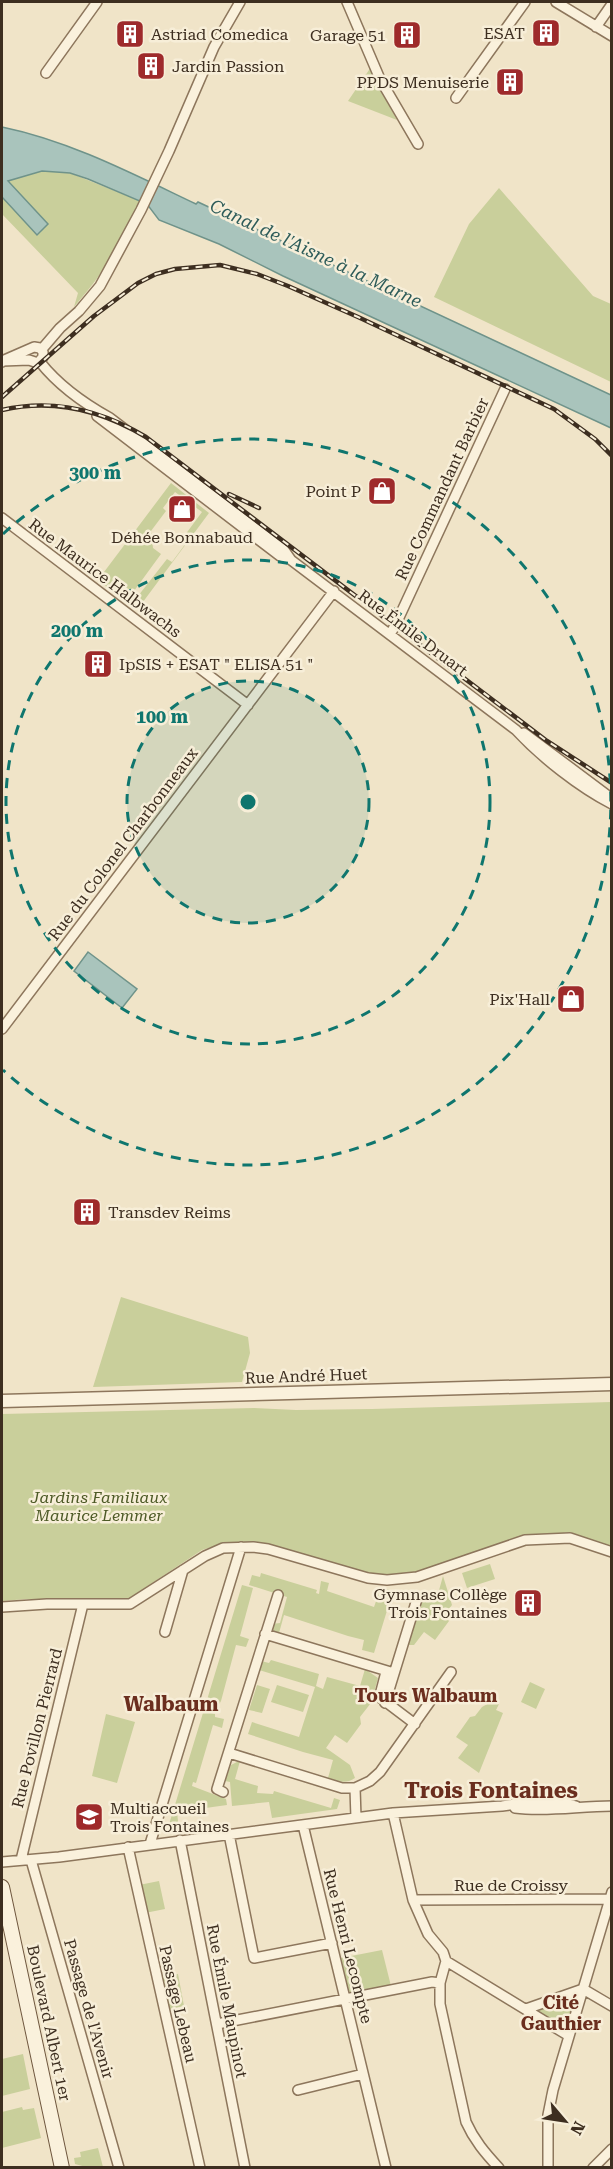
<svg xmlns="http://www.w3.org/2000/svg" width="613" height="2169" font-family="'Roboto Serif',serif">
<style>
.green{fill:#c9cf9b}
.water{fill:#a9c4bc;stroke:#6f938a;stroke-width:1.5}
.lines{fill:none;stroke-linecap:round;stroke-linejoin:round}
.minor-casing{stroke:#8d765c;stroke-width:12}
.tertiary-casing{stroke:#8d765c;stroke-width:15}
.secondary-casing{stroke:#6f573f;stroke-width:16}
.minor{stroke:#faf1dc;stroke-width:9}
.tertiary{stroke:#faf1dc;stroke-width:12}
.secondary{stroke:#faf1dc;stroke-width:14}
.rail-casing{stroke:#3d2e20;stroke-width:4.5}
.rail{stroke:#f7eed8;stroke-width:2;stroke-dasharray:7;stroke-linecap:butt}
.ring{fill:none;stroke:#0f766e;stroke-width:3;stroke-dasharray:10 8}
.labels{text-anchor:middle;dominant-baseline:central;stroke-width:5;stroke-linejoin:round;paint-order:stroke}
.poi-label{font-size:16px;fill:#3d2e20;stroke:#f7eed8;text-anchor:end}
.street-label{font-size:16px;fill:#3d2e20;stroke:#f7eed8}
.park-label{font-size:16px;font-style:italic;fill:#4d5a26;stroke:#f7eed8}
.water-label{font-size:18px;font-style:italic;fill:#2f5d5a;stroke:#f7eed8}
.neighbourhood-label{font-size:18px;font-weight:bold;fill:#6b2e1e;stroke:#f7eed8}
.quarter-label{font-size:20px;font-weight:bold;fill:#6b2e1e;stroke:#f7eed8}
.district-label{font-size:22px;font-weight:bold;fill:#6b2e1e;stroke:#f7eed8}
.centre{fill:#0f766e;stroke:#f7eed8;stroke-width:3}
.ring-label{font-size:18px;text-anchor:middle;font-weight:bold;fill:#0f766e;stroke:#f7eed8;stroke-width:5;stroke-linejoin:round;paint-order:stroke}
</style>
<rect width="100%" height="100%" fill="#f0e4c8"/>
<path class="green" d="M371 67 381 91 397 120 348 101Z
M42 171 70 173 140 201C128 227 115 253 98 277 91 287 82 297 74 307L78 293 2 214V197L37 234 48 224 7 181Z
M499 188 593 296 611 304V382L434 297 469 224Z
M171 483 209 513 137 610 131 605 167 559 172 562 189 539 185 535 202 512 175 492 163 508 166 511 151 531 153 548 161 554 126 602 98 580Z
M121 1297 248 1337 250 1353 242 1382 93 1387Z
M611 1402V1548L570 1532 512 1541 409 1575 382 1577 250 1543 221 1544 202 1550 125 1601 27 1599 2 1601V1414L254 1408 296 1410 372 1409Z
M490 1564 495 1579 467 1588 462 1573Z
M261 1573 317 1590 316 1593 319 1594 321 1581 329 1583 327 1591 374 1607 381 1587 393 1591 374 1653 362 1650 364 1640 348 1636 284 1615 279 1633H275L272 1628V1624L280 1623 287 1597 249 1585 252 1575 260 1577Z
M443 1576 452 1605 446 1613 449 1616 447 1619 449 1621 435 1640 424 1632 414 1645H405L420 1599 423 1597 436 1601Z
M242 1585 253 1588 240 1636 249 1639 246 1647 236 1645 221 1701 217 1708 213 1707 211 1713 215 1714V1717L224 1719 222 1728 213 1725 196 1783 193 1782 192 1786 226 1799 227 1805 177 1812 179 1830 167 1831Z
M271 1660 319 1674 316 1686 323 1689 327 1677 360 1686 365 1669 378 1678 373 1696 374 1699 360 1717 361 1724 347 1743 335 1735 326 1748 350 1765 355 1778C346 1784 338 1782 328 1778L333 1760 303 1752 248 1734 252 1722 299 1737 315 1687 259 1670 261 1661 269 1663Z
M530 1682 545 1689 536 1709 521 1702Z
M257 1685 270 1689 262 1713 249 1710Z
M277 1685 309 1695 303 1712 271 1702Z
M491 1702 499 1704 496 1710 503 1713 479 1773 458 1758 468 1745 456 1737 470 1717 475 1716 482 1707Z
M106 1714 135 1722 117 1783 92 1776Z
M239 1761H240L235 1779 258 1786 257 1793 273 1794 274 1791 331 1808 334 1798 340 1800 337 1809 272 1818 269 1802 232 1806 230 1782 225 1781 231 1765Z
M159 1881 165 1909 145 1913 139 1885Z
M382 1950 391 1986 352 1993 348 1991 341 1958Z
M178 1974 184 2006 165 2010 159 1977Z
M579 1994 567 2030 535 2010Z
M23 2054 30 2089 2 2096V2059Z
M22 2107 23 2110 34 2108 41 2138 2 2148V2112Z
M98 2148 103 2167H86L75 2164 74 2158 81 2157 80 2152Z"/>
<path class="water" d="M2 127C70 141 133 174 196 204L198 202 611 395V428L283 276 219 244 159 220 147 204 88 179 70 173 42 171 8 181 48 224 37 235 2 197Z
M88 952 137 989 122 1008 74 971Z"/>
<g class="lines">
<g class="minor-casing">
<path id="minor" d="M347 2 380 79 418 144
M556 2 612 36
M596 27 612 4
M46 73 97 2
M456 98 525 2
M42 349 60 328 79 311 100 286 141 210 169 151 214 47 240 2
M2 362V361L34 347 40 348 43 352V357L38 363 29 360 2 361
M40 362C59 386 83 403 110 418L284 550 291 560 516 730C541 757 579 787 612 804
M97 416 280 556 290 559
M2 518 248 705
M390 634 395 626 505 389
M524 733 607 795
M2 1029 334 591
M2 1607 47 1604H130L205 1556 223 1548 253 1547 268 1549 368 1578 387 1580 417 1577 525 1540 570 1538 612 1552
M165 1632 183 1570
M265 1634 394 1673
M386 1672 380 1695 382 1699 415 1724
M385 1703 417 1599
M229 1753 342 1788H355
M223 1792 217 1789 278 1595
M515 1808C548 1812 579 1806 612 1806
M393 1813 413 1900 428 1934 443 1952 446 1961 440 1983V2004L466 2122C474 2140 485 2153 499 2168
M356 1818 355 1788 370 1781 380 1772 451 1672
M303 1825 386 2168
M229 1834 254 1958 332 1943
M180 1840 245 2168
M150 1844 241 1547
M128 1847 200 2168
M21 1860 83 1604
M31 1860 119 2168
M2 1862 59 1857 393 1813 502 1806 538 1801 561 1802 576 1806
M413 1900 608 1899
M446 1961 569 2036
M583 1989 612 2006
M526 2009 583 1989
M217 2024 432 1982 440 1983
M298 2090 363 2074
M548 2168V2115L553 2090 612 1892
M593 2168 612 2149"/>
</g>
<g class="tertiary-casing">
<path id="tertiary" d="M2 1401 612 1384"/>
</g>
<g class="secondary-casing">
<path id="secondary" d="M2 1887 62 2168"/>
</g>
<use href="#minor" class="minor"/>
<use href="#tertiary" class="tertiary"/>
<use href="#secondary" class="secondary"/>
<g class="rail-casing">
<path id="rail" d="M2 397 94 316 138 283 156 274 175 269 220 265 257 274 288 286 358 317 554 409 595 439 612 456
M2 410C54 398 101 410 146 437L547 741 612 783
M229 494 259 508"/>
</g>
<use href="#rail" class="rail"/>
</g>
<circle cx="248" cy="802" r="121" fill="#0f766e" fill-opacity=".12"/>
<g class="ring">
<circle cx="248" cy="802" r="121"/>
<circle cx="248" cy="802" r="242"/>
<path d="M3 534A363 363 0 1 1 3 1070"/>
</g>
<defs>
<g id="building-square" transform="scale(1.5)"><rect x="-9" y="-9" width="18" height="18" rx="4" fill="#9e2a2b" stroke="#f7eed8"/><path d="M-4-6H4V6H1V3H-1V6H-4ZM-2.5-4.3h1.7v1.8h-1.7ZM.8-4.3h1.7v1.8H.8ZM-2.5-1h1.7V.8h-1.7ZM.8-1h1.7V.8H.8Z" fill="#fff"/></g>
<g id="shop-square" transform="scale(1.5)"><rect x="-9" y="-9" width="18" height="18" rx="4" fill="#9e2a2b" stroke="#f7eed8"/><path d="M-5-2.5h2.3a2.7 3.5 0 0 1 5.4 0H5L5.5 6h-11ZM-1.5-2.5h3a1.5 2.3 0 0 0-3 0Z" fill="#fff"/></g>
<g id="school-square" transform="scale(1.5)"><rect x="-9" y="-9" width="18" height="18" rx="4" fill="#9e2a2b" stroke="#f7eed8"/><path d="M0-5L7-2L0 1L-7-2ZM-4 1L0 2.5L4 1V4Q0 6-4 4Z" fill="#fff"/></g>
</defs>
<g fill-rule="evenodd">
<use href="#building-square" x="546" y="33"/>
<use href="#building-square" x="130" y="34"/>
<use href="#building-square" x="407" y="35"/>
<use href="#building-square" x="151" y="66"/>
<use href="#building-square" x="510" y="82"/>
<use href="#shop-square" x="382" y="491"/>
<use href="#shop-square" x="182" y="509"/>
<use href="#building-square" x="98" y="664"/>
<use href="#shop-square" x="571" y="999"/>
<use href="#building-square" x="87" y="1212"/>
<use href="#building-square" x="528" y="1603"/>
<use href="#school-square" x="89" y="1817"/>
</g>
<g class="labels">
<g class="poi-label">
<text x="525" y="33">ESAT</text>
<text x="151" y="34" text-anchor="start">Astriad Comedica</text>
<text x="386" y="35">Garage 51</text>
<text x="172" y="66" text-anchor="start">Jardin Passion</text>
<text x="489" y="82">PPDS Menuiserie</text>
<text x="361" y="491">Point P</text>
<text x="182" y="537" text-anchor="middle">Déhée Bonnabaud</text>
<text x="119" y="664" text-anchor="start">IpSIS + ESAT " ELISA 51 "</text>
<text x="550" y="999">Pix'Hall</text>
<text x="108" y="1212" text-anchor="start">Transdev Reims</text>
<text x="507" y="1594">Gymnase Collège<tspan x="507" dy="18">Trois Fontaines</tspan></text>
<text x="110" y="1808" text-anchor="start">Multiaccueil<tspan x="110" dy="18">Trois Fontaines</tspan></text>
</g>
<g class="street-label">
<text transform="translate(442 489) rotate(-65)">Rue Commandant Barbier</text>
<text transform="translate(105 578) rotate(37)">Rue Maurice Halbwachs</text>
<text transform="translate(413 633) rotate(37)">Rue Émile Druart</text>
<text transform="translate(123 844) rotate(-53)">Rue du Colonel Charbonneaux</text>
<text transform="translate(306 1376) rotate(-2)">Rue André Huet</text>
<text transform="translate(37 1728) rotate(-76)">Rue Povillon Pierrard</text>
<text x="511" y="1885">Rue de Croissy</text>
<text transform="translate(348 1946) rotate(76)">Rue Henri Lecompte</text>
<text transform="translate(227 2001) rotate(79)">Rue Émile Maupinot</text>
<text transform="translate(178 2004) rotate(77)">Passage Lebeau</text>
<text transform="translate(89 2009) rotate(74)">Passage de l'Avenir</text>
<text transform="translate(49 2023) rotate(78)">Boulevard Albert 1er</text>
</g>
<g class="park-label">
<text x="99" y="1497">Jardins Familiaux<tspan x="99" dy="18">Maurice Lemmer</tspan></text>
</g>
<g class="water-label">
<text transform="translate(316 253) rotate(25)">Canal de l'Aisne à la Marne</text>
</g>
<g class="neighbourhood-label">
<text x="426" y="1695">Tours Walbaum</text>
<text x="561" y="2002">Cité<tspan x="561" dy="21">Gauthier</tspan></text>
</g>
<g class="quarter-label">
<text x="171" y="1704">Walbaum</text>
</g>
<g class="district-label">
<text x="491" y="1790">Trois Fontaines</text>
</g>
</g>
<circle cx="248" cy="802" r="9" class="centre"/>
<g class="ring-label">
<text x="95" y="479">300 m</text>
<text x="77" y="637">200 m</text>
<text x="162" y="723">100 m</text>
</g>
<rect width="613" height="2169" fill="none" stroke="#3d2e20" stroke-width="6"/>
<g transform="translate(565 2121) rotate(119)" stroke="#f7eed8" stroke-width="4.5" paint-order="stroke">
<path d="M0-4.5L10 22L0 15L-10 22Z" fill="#3d2e20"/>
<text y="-9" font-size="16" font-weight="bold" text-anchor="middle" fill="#3d2e20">N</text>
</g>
</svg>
